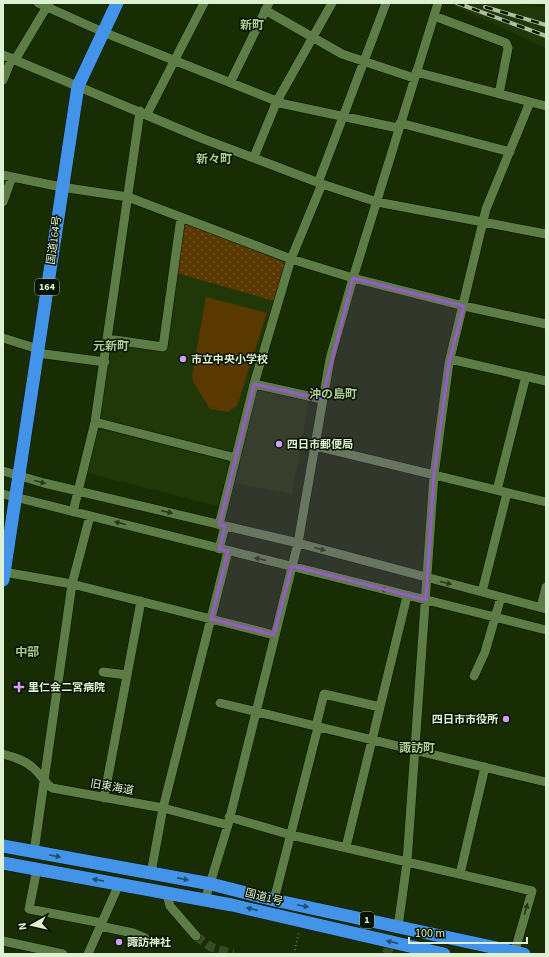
<svg xmlns="http://www.w3.org/2000/svg" width="549" height="957" font-family="'Source Sans 3','Noto Sans JP',sans-serif">
<style>
.built{fill:#203707}
.park{fill:url(#park-dots)}
.pitch{fill:#5a3901}
.lines{fill:none;stroke-linecap:round;stroke-linejoin:round}
.minor-tunnel{stroke:#364a23;stroke-width:9;stroke-dasharray:9 4.5;stroke-linecap:butt}
.minor-casing{stroke:#061400;stroke-width:10}
.highway-casing{stroke:#061400;stroke-width:14}
.path{stroke:#6f835f;stroke-width:1.5;stroke-dasharray:1 3;stroke-linecap:butt}
.minor{stroke:#5e7c46;stroke-width:9}
.highway{stroke:#4393e9;stroke-width:13}
.rail-casing{stroke:#acbf9e;stroke-width:4}
.rail{stroke:#081301;stroke-width:2.5;stroke-dasharray:8;stroke-linecap:butt}
.oneway{fill:#263819}
.oneway2{fill:#234d69}
.marked{fill:#945dc4;fill-opacity:0.2;stroke:#945dc4;stroke-width:3;stroke-linejoin:round}
.poi-dot{fill:#d79bf9;stroke:#081301;stroke-width:1.5}
.labels{text-anchor:middle;dominant-baseline:central;stroke-width:3;stroke-linejoin:round;paint-order:stroke}
.shield{fill:#081301;stroke:#9eae93;stroke-width:1}
.shield-label{font-size:10px;font-weight:bold;fill:#def0d2}
.street-label{font-size:11px;fill:#def0d2;stroke:#081301}
.poi-label{font-size:11px;font-weight:bold;fill:#def0d2;stroke:#081301;text-anchor:start}
.neighbourhood-label{font-size:12px;font-weight:bold;fill:#aacc92;stroke:#081301}
</style>
<defs>
<pattern id="park-dots" width="8" height="8" patternUnits="userSpaceOnUse"><rect width="8" height="8" fill="#5a3901"/><path d="M2 2h.1M6 6h.1" fill="none" stroke="#715625" stroke-width="1.8" stroke-linecap="round"/></pattern>
</defs>
<rect width="100%" height="100%" fill="#182d04"/>
<path class="built" d="M448 3H505L546 7V48Z
M177 273 274 301 233 449 229 452 102 420 100 416 112 343 166 351Z
M261 391 309 401 292 494 235 483 257 392Z
M100 429 226 460 229 464 218 506 87 473 97 430Z"/>
<path class="park" d="M187 224 283 262 284 265 274 301 177 273 183 227Z"/>
<path class="pitch" d="M206 297 267 313 237 406 227 412 210 409 194 383 192 376Z"/>
<g class="lines">
<path class="minor-tunnel" d="M196 936 211 947 233 954
M386 954 393 943"/>
<g class="minor-casing">
<path id="minor" d="M38 3 103 32 284 104 398 128
M265 10 342 54 414 78
M434 16 506 43 508 48 499 94
M3 55 201 138 322 184 377 202 546 234
M15 60 49 3
M416 72 546 106
M3 80 12 58
M230 83 269 3
M147 114 204 3
M400 123 510 152
M254 157 277 101 332 3
M3 175 61 187 128 197 291 259 353 278 464 306 546 324
M318 183 386 3
M3 202 12 177
M3 338 38 349
M108 339 163 347 181 217
M37 353 105 362
M450 359 546 381
M254 384 322 399
M95 422 236 458
M315 446 546 502
M3 471 44 483 298 543 546 609
M497 490 526 376
M3 494 546 630
M73 512 95 422 140 111
M219 525 254 384 291 259 322 184
M219 549 225 526
M4 572 72 584 274 635
M482 592 507 493
M541 607 546 587
M103 672 127 675
M474 676 485 652 501 597
M220 703 546 782
M316 726 324 694 380 707
M3 754C14 757 24 760 32 767 40 773 44 782 52 788L163 808 228 825
M104 798 141 601
M229 817 291 835 532 891 514 954
M346 847 407 596
M34 852 72 584 90 516
M37 869 29 909 102 923
M151 873 163 808 228 551
M460 874 485 767
M166 892 170 906 196 936
M205 900 228 825 298 543 330 359 353 278 438 3
M274 900 318 727
M100 926 133 933 145 938
M398 927 407 862 434 475 449 363 486 209 530 102
M3 941 63 954
M88 954 119 884"/>
</g>
<g class="highway-casing">
<path id="highway" d="M3 580 78 86 117 3
M3 846 211 884 274 900 524 954
M3 863 232 905 444 954"/>
</g>
<path class="path" d="M294 954 299 931"/>
<use href="#minor" class="minor"/>
<use href="#highway" class="highway"/>
<g class="rail-casing">
<path id="rail" d="M457 3 546 36
M485 7 546 25"/>
</g>
<use href="#rail" class="rail"/>
</g>
<defs><path id="oneway-solid" d="M-6-.8H1V-3.2L6.5 0L1 3.2V.8H-6Z"/></defs>
<g class="oneway">
<use href="#oneway-solid" transform="translate(40 482) rotate(15)"/>
<use href="#oneway-solid" transform="translate(167 512) rotate(13)"/>
<use href="#oneway-solid" transform="translate(120 523) rotate(-166)"/>
<use href="#oneway-solid" transform="translate(320 549) rotate(15)"/>
<use href="#oneway-solid" transform="translate(260 559) rotate(-167)"/>
<use href="#oneway-solid" transform="translate(446 583) rotate(14)"/>
<use href="#oneway-solid" transform="translate(386 590) rotate(-166)"/>
<use href="#oneway-solid" transform="translate(526 909) rotate(-74)"/>
</g>
<g class="oneway2">
<use href="#oneway-solid" transform="translate(55 856) rotate(10)"/>
<use href="#oneway-solid" transform="translate(183 879) rotate(11)"/>
<use href="#oneway-solid" transform="translate(98 880) rotate(-169)"/>
<use href="#oneway-solid" transform="translate(303 906) rotate(12)"/>
<use href="#oneway-solid" transform="translate(252 909) rotate(-167)"/>
<use href="#oneway-solid" transform="translate(392 942) rotate(-167)"/>
</g>
<path class="marked" d="M353 278 464 306 449 363 434 475 426 600 292 566 274 635 211 619 228 551 219 549 225 526 219 525 254 384 322 399Z"/>
<g class="poi-dot">
<circle cx="183" cy="359" r="4"/>
<circle cx="279" cy="444" r="4"/>
<path d="M17 681h4v4h4v4h-4v4h-4v-4h-4v-4h4z"/>
<circle cx="506" cy="719" r="4"/>
<circle cx="119" cy="942" r="4"/>
</g>
<g class="labels">
<g class="shield">
<rect x="35" y="279" width="24" height="16" rx="3"/>
<rect x="360" y="912" width="14" height="16" rx="3"/>
</g>
<g class="shield-label">
<text x="47" y="287">164</text>
<text x="367" y="920">1</text>
</g>
<g class="street-label">
<text transform="translate(54 240) rotate(-82)">国道164号</text>
<text transform="translate(112 787) rotate(10)">旧東海道</text>
<text transform="translate(264 897) rotate(14)">国道1号</text>
</g>
<g class="poi-label">
<text x="191" y="359">市立中央小学校</text>
<text x="287" y="444">四日市郵便局</text>
<text x="28" y="687">里仁会二宮病院</text>
<text x="498" y="719" text-anchor="end">四日市市役所</text>
<text x="127" y="942">諏訪神社</text>
</g>
<g class="neighbourhood-label">
<text x="252" y="25">新町</text>
<text x="214" y="159">新々町</text>
<text x="111" y="346">元新町</text>
<text x="333" y="394">沖の島町</text>
<text x="27" y="652">中部</text>
<text x="417" y="748">諏訪町</text>
</g>
</g>
<rect width="549" height="957" fill="none" stroke="#def0d2" stroke-width="8"/>
<g transform="translate(32 925) rotate(262)" stroke="#081301" stroke-width="3" paint-order="stroke">
<path d="M0-3L7 15L0 10L-7 15Z" fill="#def0d2"/>
<text y="-6" font-size="11" font-weight="bold" text-anchor="middle" fill="#def0d2">N</text>
</g>
<path d="M409 937v6h118v-6" fill="none" stroke="#def0d2" stroke-width="2"/>
<text x="415" y="937" font-size="12" fill="#def0d2" stroke="#081301" stroke-width="3" paint-order="stroke">100 m</text>
</svg>
